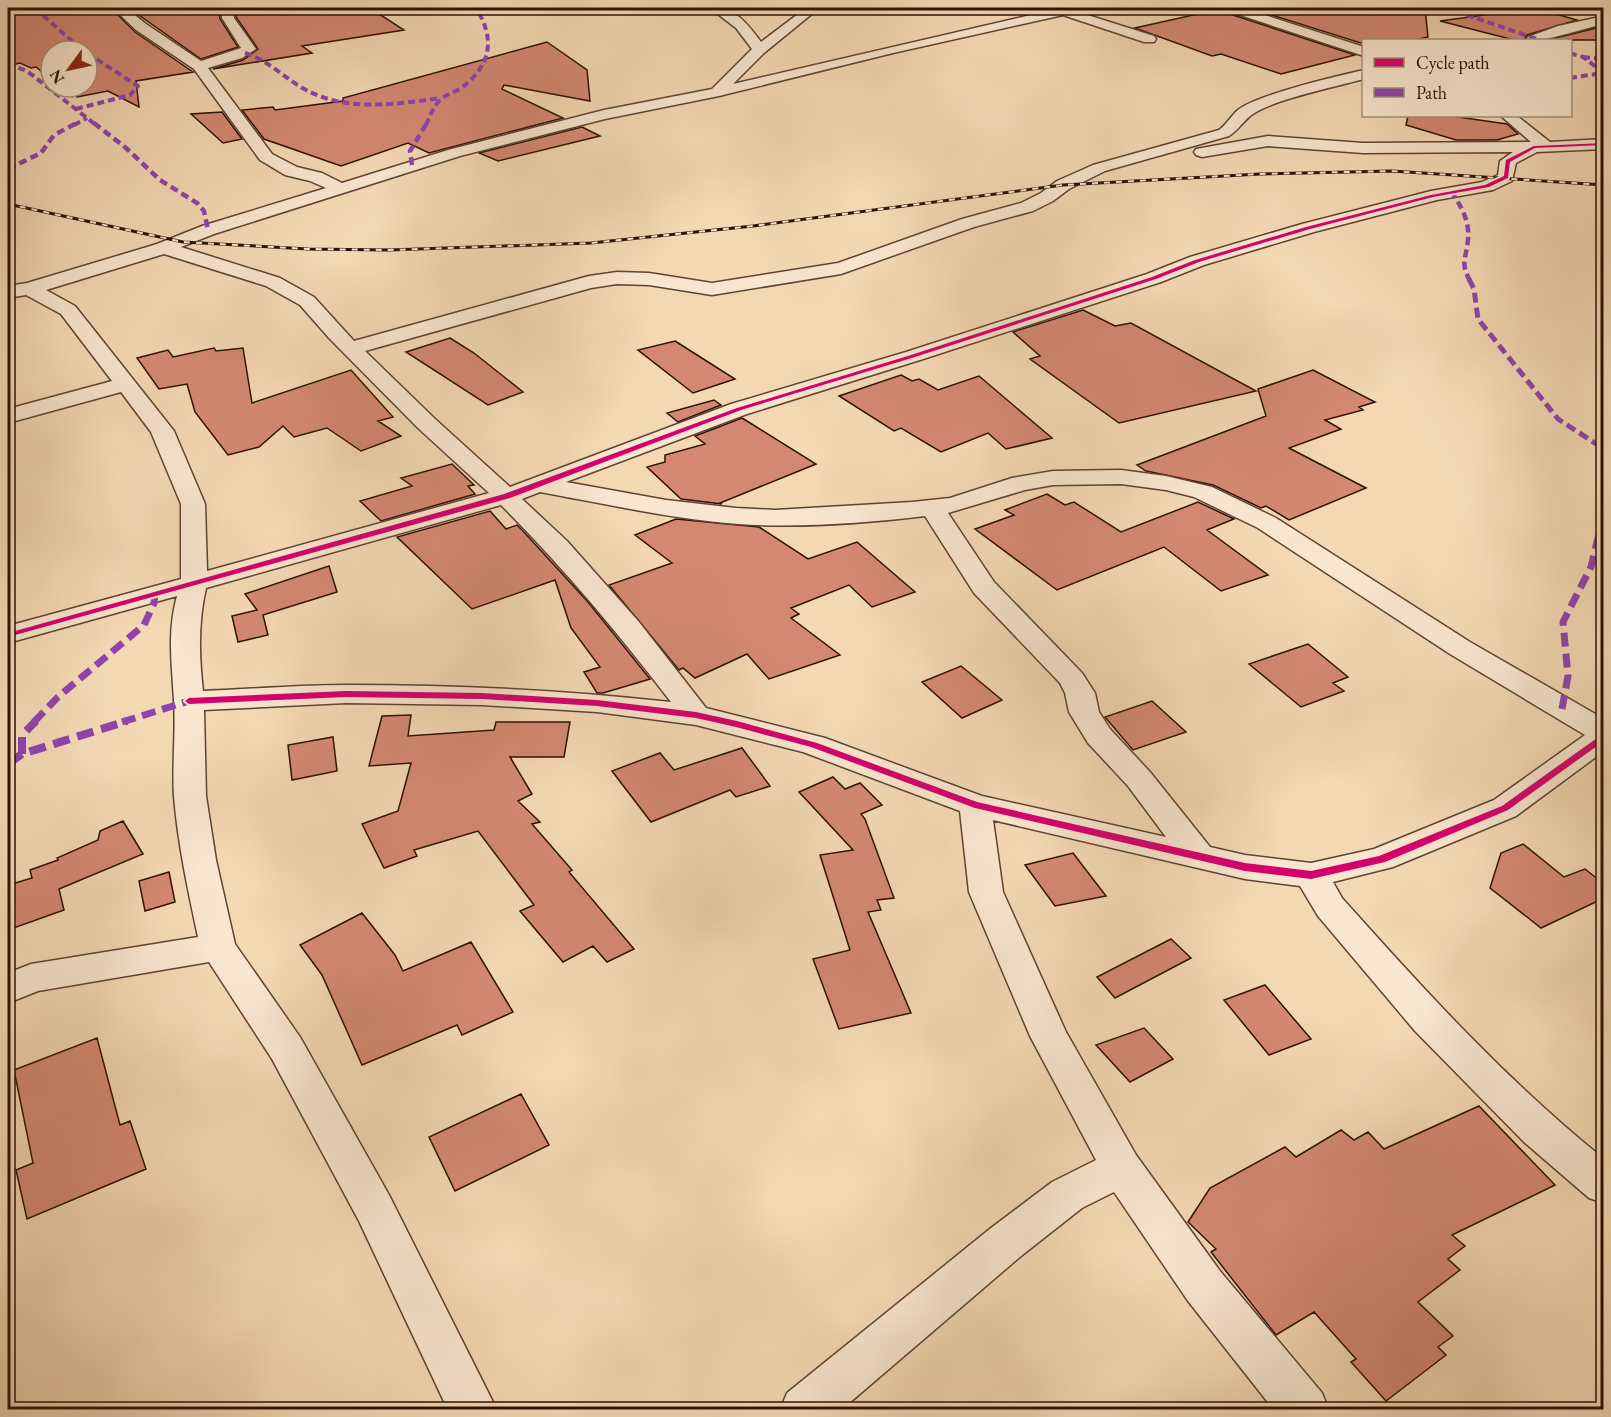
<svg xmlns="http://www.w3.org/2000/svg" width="1611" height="1417" font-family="'EB Garamond',serif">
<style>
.building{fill:#d48873;stroke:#2c1105;stroke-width:1.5}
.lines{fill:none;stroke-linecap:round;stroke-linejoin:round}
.minor-casing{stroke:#5e4331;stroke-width:3}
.minor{fill:#f8e6ce;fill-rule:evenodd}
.rail-casing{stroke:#2c1105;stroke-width:3}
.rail{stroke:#f8e6ce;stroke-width:2;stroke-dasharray:6;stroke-linecap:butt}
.quiet-far4{stroke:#8e44ad;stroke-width:4;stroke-dasharray:7 4;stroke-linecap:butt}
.quiet-far3{stroke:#8e44ad;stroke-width:4.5;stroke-dasharray:8 4.5;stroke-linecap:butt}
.quiet-far2{stroke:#8e44ad;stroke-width:5;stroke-dasharray:10 5;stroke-linecap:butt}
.quiet-far1{stroke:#8e44ad;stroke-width:7;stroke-dasharray:14 7;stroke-linecap:butt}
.quiet{stroke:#8e44ad;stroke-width:8;stroke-dasharray:17 8;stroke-linecap:butt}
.cycleway-casing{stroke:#f8e6ce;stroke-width:4}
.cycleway{fill:#d6006c;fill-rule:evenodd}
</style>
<rect width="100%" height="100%" fill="#f4d8b4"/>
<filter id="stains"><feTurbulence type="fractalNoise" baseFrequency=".00333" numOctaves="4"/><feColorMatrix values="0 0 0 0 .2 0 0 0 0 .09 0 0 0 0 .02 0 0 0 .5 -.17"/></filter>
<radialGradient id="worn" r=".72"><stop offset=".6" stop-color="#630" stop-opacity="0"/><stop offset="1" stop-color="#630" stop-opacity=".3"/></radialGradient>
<path class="building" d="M69 8H111L135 32 193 72 136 81 139 107 108 91 77 97 62 87H87V51H51V79L36 67 31 68 20 63 8 66V13L32 10 37 13Z
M129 8H198L206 13 219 11 220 19 238 47 201 59Z
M247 8H370L404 30 302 46 312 53 213 69 243 60 258 49 236 17 235 9Z
M1224 8 1227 13 1355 55 1281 74 1221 54 1212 56 1135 28Z
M1249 8H1425L1428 37 1414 40H1364V44Z
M1535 8 1577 20 1527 35 1524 40H1514L1440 21Z
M1600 27 1604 28V40H1548Z
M547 42 587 70 590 101 504 85 502 89 563 118 429 153 408 143 341 166 264 139 242 110 273 107 275 110 343 101V98Z
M222 112 242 139 223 143 191 114Z
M1408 116H1451L1507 124 1518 134 1497 140H1456L1406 125Z
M582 127 600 136 498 161 479 153Z
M1083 310 1115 326 1131 323 1256 391 1119 423 1030 359 1040 356 1013 332Z
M450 338 474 353 523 392 488 405 406 352Z
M675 341 735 379 693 393 638 350Z
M214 348 216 351 243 348 252 403 351 370 393 417 378 421 401 436 361 451 327 428 294 437 283 426 259 447 228 455 195 412 187 384 159 389 137 358 168 350 173 357Z
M1313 370 1375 402 1359 407 1363 410 1325 420 1341 429 1289 448 1366 488 1289 520 1266 506 1261 508 1213 485 1146 471 1137 465 1266 416 1258 389Z
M901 375 912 381 919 379 938 390 979 376 1052 438 1006 449 988 433 941 452 901 428 894 431 839 396Z
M714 400 721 405 678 422 667 413Z
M742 418 816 464 720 503 722 504 681 499 647 467 665 462V455L705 444 695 436Z
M452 464 474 485 468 486 475 494 381 521 360 501 412 486 401 478Z
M1047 494 1065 505 1074 502 1121 532 1198 502 1234 519 1207 530 1268 575 1221 591 1164 547 1057 590 975 529 1014 515 1005 510Z
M490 511 506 529 517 525 522 530 588 602 650 679 603 693H597L584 672 600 667 571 628 555 580 472 609 397 537Z
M676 519 759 527 808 559 857 542 915 592 872 607 849 585 791 608 799 614 791 618 840 655 769 679 747 654 695 678 683 668 679 670 609 585 672 563 635 535Z
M329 566 337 592 263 615 268 635 238 642 232 616 257 610 245 594Z
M1308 644 1348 677 1333 683 1344 691 1301 707 1249 664Z
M961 666 1002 700 962 718 922 682Z
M1152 701 1186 732 1133 750 1105 717Z
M411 715 408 736 494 730 496 722H570L564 757H510L532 794 518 801 540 822 532 824 572 870 569 872 634 949 607 962 593 946 563 962 520 911 534 905 478 831 414 850 417 856 384 868 362 824 398 811 411 763 369 766 382 716Z
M333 737 337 771 292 780 288 745Z
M742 748 770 786 736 797 730 790 651 822 612 771 660 753 674 770Z
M833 777 845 789 860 783 882 805 861 814 865 819 894 898 877 900 881 910 868 912 911 1013 839 1029 813 959 850 950 820 855 853 850 799 792Z
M123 821 143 854 59 889 64 910 8 930V885L32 878 30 870 58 860 57 858 98 840 100 831Z
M1523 844 1564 877 1585 869 1604 884V898L1541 928 1490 888 1501 853Z
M1073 853 1106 896 1055 906 1025 865Z
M169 872 175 902 145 911 139 881Z
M362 913 395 955 403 971 471 942 513 1012 462 1035 457 1025 362 1065 322 975 300 945Z
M1171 939 1191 958 1115 998 1097 977Z
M1265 985 1311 1039 1269 1055 1224 1000Z
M1144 1028 1173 1059 1130 1082 1096 1045Z
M97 1038 120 1125 130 1121 146 1169 27 1219 16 1170 33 1163 14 1070Z
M521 1094 549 1145 455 1191 429 1137Z
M1479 1106 1555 1185 1452 1235 1465 1246 1448 1259 1460 1270 1418 1302 1453 1336 1438 1347 1446 1355 1386 1401 1351 1362 1356 1359 1314 1312 1276 1335 1211 1252 1216 1249 1188 1222 1210 1188 1285 1147 1296 1157 1341 1130 1354 1140 1368 1132 1384 1149Z"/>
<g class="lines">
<g class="minor-casing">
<path id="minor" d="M113 8H126L146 24 201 61 241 48 222 18 221 8H233L234 18 256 49 242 58 208 68 272 154 297 167 322 173 342 183 448 150 604 110 712 89 752 49 736 28 710 8C736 8 746 22 761 42L806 8H819L764 53 733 84 1061 8H1085L1083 11 1078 12 1154 36 1156 39 1154 42H1144L1063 15 893 53 719 96 605 119 460 156 214 234 181 247 280 278 314 297 354 341 589 276 617 272 649 273 712 283 838 263 962 219 1021 203 1041 193 1057 181 1093 165 1219 130C1227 124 1231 116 1238 110 1256 95 1337 76 1364 70V79C1338 86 1266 101 1249 117 1242 123 1238 130 1229 136L1105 171 1069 189 1053 201 1033 211 974 227 841 274 712 295 649 285 617 284 591 288 365 351 434 418 510 487 731 404 906 352 1147 274 1190 257 1302 224 1431 191 1482 182 1498 175 1500 161 1513 152 1363 153 1268 146 1202 157 1196 155 1194 152 1196 149 1268 136 1363 143 1531 142 1501 116H1517L1550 142 1604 139V149L1537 152 1516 163 1512 181 1493 190 1437 200 1314 232 1204 265 1161 282 920 360 747 414 566 482 666 500 736 508 775 510 912 502 950 498 1012 478 1053 471 1121 470 1166 476 1212 487 1276 518 1470 642 1604 719V751L1516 816 1393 867 1333 882 1342 898C1425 991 1506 1080 1604 1159V1203L1589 1198 1524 1142 1415 1031 1318 916 1300 886 1245 879 993 820 1003 892 1066 1032 1136 1155 1220 1271 1322 1393 1329 1410H1274L1188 1301 1114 1192 1082 1208 1021 1256 841 1410H780L787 1393 991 1228 1052 1182 1096 1160 1030 1036 969 892 960 811 803 752 696 725 597 712 482 705 346 703 204 710 206 796 216 860 235 944 300 1037 389 1195 497 1410H448L359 1221 272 1059 209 962 38 991 8 1003V973L31 964 198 937C188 890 178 844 174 797 172 765 176 733 174 701 172 665 167 632 177 596L8 643V626L181 579V504L151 432 121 392 8 423V409L112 381 61 314 26 295 8 298V286L27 283 157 244 202 226 326 188 310 181 285 175 260 160 194 69 136 30ZM164 254 266 286 300 305 329 338 418 428 489 493 207 571 205 504 174 431 75 306 46 290ZM1121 484 1166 490 1194 497 1258 528 1450 654 1585 735 1494 800 1374 849 1311 863 1245 855 1210 847 1150 772 1110 729 1099 712 1095 693 1082 673 994 582 948 513 1025 490 1053 485ZM540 492C606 504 672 519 738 524 796 528 868 523 925 516L974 593 1060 683 1065 693 1069 712 1088 743 1128 786 1166 837 982 796 825 738 706 708 639 622 567 541 522 499ZM501 505C563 567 618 633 671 702 564 690 456 685 348 685 300 685 251 689 203 691 199 656 198 623 206 588Z
M1226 8H1243L1364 47V56L1228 11Z
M1604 16V24C1581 29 1547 42 1526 40L1528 37 1558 26Z"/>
</g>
<use href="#minor" class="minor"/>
<g class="rail-casing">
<path id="rail" d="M8 204 183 242 308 249 389 250 591 243 753 226 1063 185 1260 174 1392 171 1604 185"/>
</g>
<use href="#rail" class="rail"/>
<path class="quiet-far4" d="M35 8 83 51
M1446 8 1540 40
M123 13 144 8
M245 53C270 61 286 80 308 91 350 112 397 104 441 98
M1570 53 1583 57 1604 73
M1583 57 1604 59
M8 64 27 71 96 125
M1570 78 1603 73
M76 109 130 95 138 86 87 53
M74 125 87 118
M426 125C430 116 433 107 440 100 445 95 453 93 460 89 491 66 496 40 476 8"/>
<path class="quiet-far3" d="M94 123 126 148 160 180 197 203 204 211 208 230
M412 165 410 151 427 123
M8 169 41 153 54 135 77 123
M1451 191C1461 206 1470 221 1468 240 1466 260 1460 262 1470 281"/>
<path class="quiet-far2" d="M1469 279 1474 289 1478 319 1558 419 1604 449"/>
<path class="quiet-far1" d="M1562 709 1568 676 1563 622 1591 567 1604 513
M34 722 58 697 144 625 154 603 155 594
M122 722 189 701"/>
<path class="quiet" d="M22 754V735L36 721
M8 764 22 754 127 721"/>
<g class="cycleway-casing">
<path id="cycleway" d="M1604 143V145L1535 148 1510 162 1508 178 1489 187 1433 197 1310 229 1199 262 1156 279 915 357 741 410 510 498 8 637V633L504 494 737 408 911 355 1152 277 1195 260 1306 227 1431 195 1485 185 1504 176 1506 160 1534 146Z
M346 691 482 693 597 700 696 712 737 721 817 743 977 802 1245 863 1311 871 1379 856 1502 806 1604 733V741L1508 810 1385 862 1311 879 1245 871 975 808 811 747 736 727 696 718 597 706 482 699 346 697 189 704 185 701 189 698Z"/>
</g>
<use href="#cycleway" class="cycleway"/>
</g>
<rect width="1611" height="1417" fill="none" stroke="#f4d8b4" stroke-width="30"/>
<rect x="9" y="9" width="1593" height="1399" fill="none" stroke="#2c1105" stroke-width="3"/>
<rect x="15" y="15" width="1581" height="1387" fill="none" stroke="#2c1105" stroke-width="1.5"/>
<rect x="1362" y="39" width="210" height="78" fill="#f8e6ce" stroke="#a6917e" stroke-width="1.5"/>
<rect x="1374" y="58" width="30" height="9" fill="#d6006c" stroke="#a6917e" stroke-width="1.5"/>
<text x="1416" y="69" font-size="18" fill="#2c1105">Cycle path</text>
<rect x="1374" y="88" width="30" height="9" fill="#8e44ad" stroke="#a6917e" stroke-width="1.5"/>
<text x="1416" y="99" font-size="18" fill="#2c1105">Path</text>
<g transform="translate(69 69) rotate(237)"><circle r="28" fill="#f8e6ce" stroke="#a6917e" stroke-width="1.5"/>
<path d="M0-4.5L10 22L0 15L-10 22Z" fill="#8f2418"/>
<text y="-9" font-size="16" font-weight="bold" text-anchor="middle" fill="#2c1105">N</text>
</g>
<rect width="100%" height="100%" filter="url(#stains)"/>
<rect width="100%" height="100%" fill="url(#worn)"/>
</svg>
